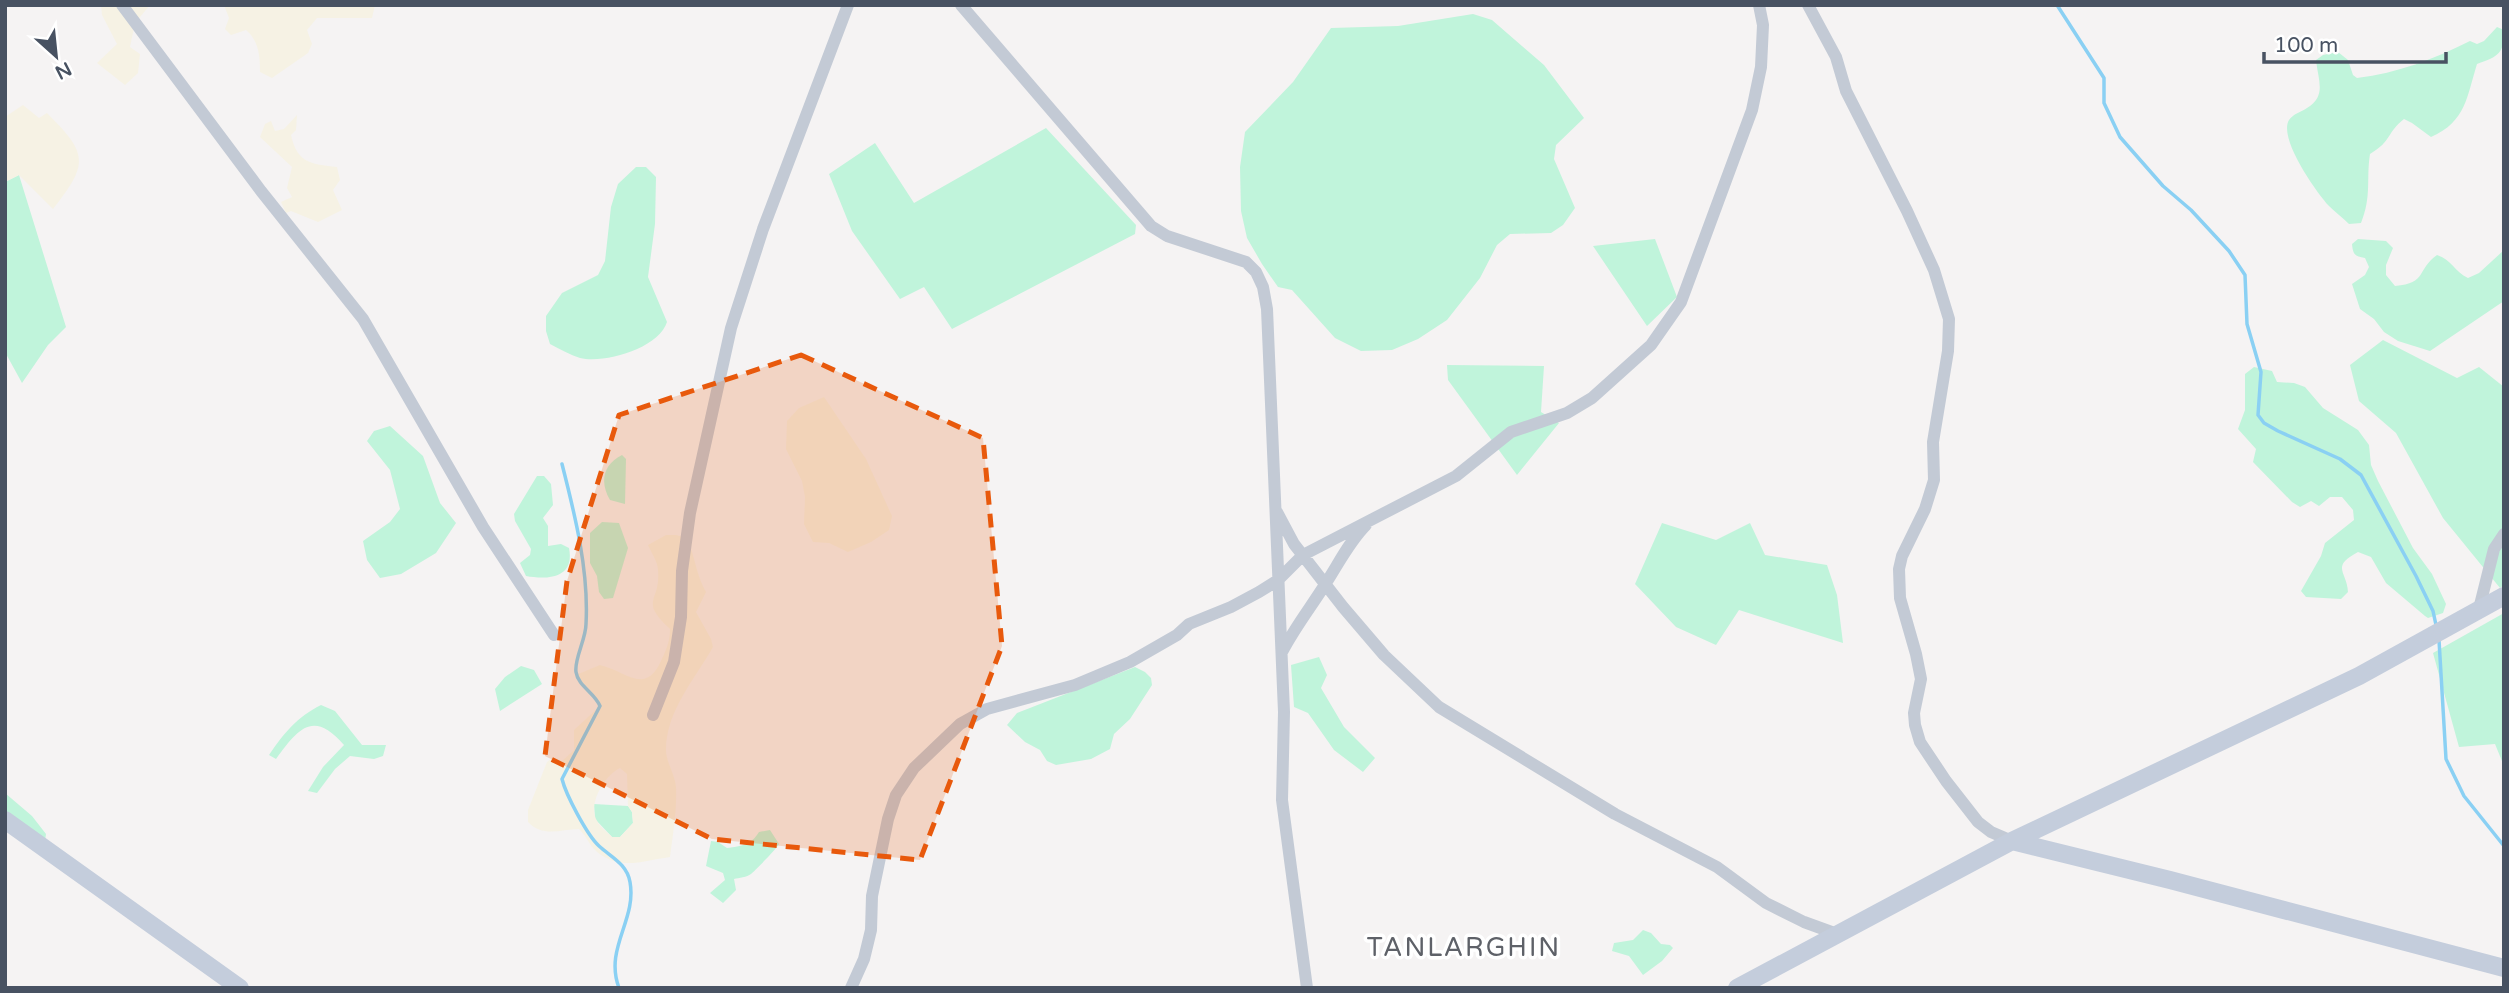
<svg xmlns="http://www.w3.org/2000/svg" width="2509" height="993" font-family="'Varela Round',sans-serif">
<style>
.green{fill:#c0f4db}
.sand{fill:#f6f2e4;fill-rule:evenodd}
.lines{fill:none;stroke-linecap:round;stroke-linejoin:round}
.stream{stroke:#8ad0f3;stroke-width:3.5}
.street{stroke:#c3cad5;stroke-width:12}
.secondary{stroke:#c4cddc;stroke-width:18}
.marked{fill:#e8590c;fill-opacity:0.2;stroke:#e8590c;stroke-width:5;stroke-dasharray:14 9;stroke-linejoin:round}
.labels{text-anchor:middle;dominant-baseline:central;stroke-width:7;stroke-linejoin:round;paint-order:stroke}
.quarter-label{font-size:26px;letter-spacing:2px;fill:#5e6168;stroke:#fff}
</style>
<rect width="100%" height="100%" fill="#f5f3f3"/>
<path class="green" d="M1473 14 1492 20 1544 65 1584 118 1556 145 1554 159 1575 208 1563 225 1551 233 1510 234 1497 245 1480 278 1447 320 1418 339 1392 350 1361 351 1335 338 1292 290 1278 287 1262 264 1247 238 1241 211 1240 167 1245 132 1293 82 1331 28 1398 26Z
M2497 27 2504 30C2504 54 2499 56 2477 64 2467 96 2466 122 2431 137L2412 123 2404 119C2387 132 2392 141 2370 154 2366 179 2372 196 2361 223L2349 224C2343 218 2335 212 2329 206 2316 192 2278 138 2289 120 2293 114 2301 112 2307 108 2327 96 2318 80 2316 60L2323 55 2338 52 2348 60 2353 75 2357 78C2398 73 2434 59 2470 41L2477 44 2484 41Z
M1046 128 1136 225 1135 234 952 329 924 287 900 299 852 231 829 174 875 143 914 203Z
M636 167H646L656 177 655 224 648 277 667 322C659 348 605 364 580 358 570 355 560 349 550 344L546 331V316L562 293 598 275 605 261 611 207 618 184Z
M19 175 66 327 48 345 22 383 5 352V182Z
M1655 239 1677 297 1647 326 1593 246Z
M2358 239 2386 241 2393 248 2386 265V275L2395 286C2428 283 2416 270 2437 255 2451 259 2455 272 2468 278L2479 273 2504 250V301L2430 351 2398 341 2384 332 2374 319 2360 309 2352 284 2365 275 2369 267 2365 258C2355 256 2353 255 2352 244Z
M2383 340 2457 378 2479 367 2504 387V585L2500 588 2443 518 2396 433 2359 401 2350 365Z
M1447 365 1544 366 1541 412 1559 423 1517 475 1448 380Z
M2254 367 2272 371 2277 382 2294 383 2305 387 2323 408 2358 430 2369 445 2371 465 2378 481 2413 548 2432 574 2446 604 2443 613 2428 618 2425 616 2386 583 2371 557 2358 552C2330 567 2347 571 2348 592L2341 599 2306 597 2301 591 2321 556 2325 543 2354 520 2353 510 2342 497H2330L2319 506 2311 501 2300 507 2292 502 2253 462 2256 449 2238 429 2245 410V374Z
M390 426 423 456 440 503 456 523 436 553 401 574 380 578 367 560 363 541 390 522 400 509 390 470 367 441 374 431Z
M622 455 626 459 625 504 610 500C600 483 602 465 622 455Z
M537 476H544L551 484 553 505 543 518 548 526V546L561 544 569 548C575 578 548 580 526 576L520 563 530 555 531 549 515 521 514 514Z
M602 522 619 523 628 548 613 598 604 599 599 592 597 576 590 563V533Z
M1662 523 1716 540 1750 523 1765 555 1827 565 1837 595 1843 643 1739 610 1716 645 1676 627 1635 584Z
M2504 613V766L2495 744 2459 747 2433 653Z
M1319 657 1327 675 1321 688 1344 727 1375 758 1363 772 1334 750 1308 713 1294 707 1291 665Z
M521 666 534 670 542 684 500 711 495 689 505 677Z
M1135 667 1145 672 1151 678 1152 685 1130 719 1114 734 1110 749 1091 759 1056 765 1047 761 1040 750 1025 742 1007 725 1017 713Z
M321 705 335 711 362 745H386L383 756 374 759 350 756 335 769 317 793 308 791 323 767 344 745C313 709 298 729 276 759L269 755C284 733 297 717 321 705Z
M5 793 32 816 46 834 45 841 5 814Z
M594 804 628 806 632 812 633 823 620 837H612L595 819Z
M770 830 779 844C777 848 755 871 751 874 747 877 739 878 734 879L736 890 723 903 710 893 725 880 723 873 706 866 711 841 718 842 727 848C742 846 751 845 759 832Z
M1643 930 1651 933 1661 944 1670 945 1673 948 1662 961 1643 975 1629 956 1612 951 1614 943 1633 940Z"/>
<path class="sand" d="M101 5H150L135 23 130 47 140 54 138 73 125 85 97 63 117 44 102 15Z
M224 5H375L372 18H317L307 30 312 44 308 53 272 78 260 72C260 56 259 41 246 30L231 35 225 29 229 18Z
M23 105 39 118 47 113C88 154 89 163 53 209L19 175 5 182V117Z
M297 115 296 130 291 135C297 163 311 164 337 167L340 180 333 190 342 210 318 222 291 211 286 213 281 202 292 197 287 188 292 167 260 137 265 124 271 121 275 131 284 129Z
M824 397 866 459 892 516 889 530 871 542 848 552 829 543 813 542 804 524 805 497 802 481 786 449 787 421 799 408Z
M666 535H676L687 538C695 556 696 575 706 592L696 612 711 639 713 647C695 679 666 711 666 750 666 762 675 774 676 787 677 810 673 834 670 857 642 861 619 871 596 851 589 845 586 835 579 829 561 829 543 838 528 822V810L547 762 552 758 561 762 574 750V730L600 706 597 698 576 675 600 665C626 671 645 696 661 661 666 650 670 642 670 629 638 599 661 603 658 570 658 562 651 552 648 545ZM620 768 627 774 628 806 632 812 633 823 620 837H612C607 832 600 827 597 821 587 804 605 775 620 768Z"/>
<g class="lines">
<path class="stream" d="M2057 5 2104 78V103L2120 137 2163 186 2191 210 2229 251 2245 275 2247 324 2261 372 2258 415 2264 423 2278 431 2340 459 2361 475 2416 576 2433 611 2436 625
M562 464C575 515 589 571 586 624 586 639 574 659 576 672 578 686 595 693 600 706L562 779C566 795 587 835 599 846 611 857 627 864 630 882 637 920 604 948 619 988
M2439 640 2446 759 2464 796 2504 846"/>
<path class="street" d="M122 5 261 191 363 319 483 527 554 635
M961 5 1151 226 1167 236 1246 262 1256 272 1263 287 1267 309 1284 712 1282 800 1307 988
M1808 5 1836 57 1846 91 1907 211 1934 270 1949 319 1948 351 1933 442 1934 480 1925 509 1902 556 1899 569 1900 598 1916 654 1921 679 1914 713 1915 725 1920 742 1946 781 1978 822 1991 832 2012 841
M1277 512 1294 544 1343 607 1384 655 1439 707 1615 814 1717 867 1766 903 1804 922 1837 934
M2479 609 2494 549 2504 534
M1282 652C1295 627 1311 607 1326 583 1339 563 1349 542 1366 525
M653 715 674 662 681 617 682 571 690 513 731 328 763 229 848 5
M851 988 864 959 871 930 872 896 888 819 896 795 914 768 960 724 987 709 1075 685 1130 662 1177 635 1189 624 1231 607 1259 592 1278 580 1303 555 1456 476 1511 432 1567 413 1592 398 1651 345 1681 302 1752 110 1761 67 1763 25 1759 5"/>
<path class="secondary" d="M5 820 240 988
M2012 841 2170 880 2504 968
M1737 988 2012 841 2359 676 2504 596"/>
</g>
<path class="marked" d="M801 355 983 438 1002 646 920 860 712 839 545 756 567 581 619 415Z"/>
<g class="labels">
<g class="quarter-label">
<text x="1464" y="947">TANLARGHIN</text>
</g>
</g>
<rect width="2509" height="993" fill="none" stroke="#485262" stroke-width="14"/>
<g transform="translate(56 56) rotate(153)" stroke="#ffffff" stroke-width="5" paint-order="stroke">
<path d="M0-5L12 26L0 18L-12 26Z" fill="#485262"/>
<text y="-10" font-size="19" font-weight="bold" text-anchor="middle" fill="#485262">N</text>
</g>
<path d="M2264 52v10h182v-10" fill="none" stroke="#485262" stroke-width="3.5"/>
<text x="2274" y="52" font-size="21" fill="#485262" stroke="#ffffff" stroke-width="5" paint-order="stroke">100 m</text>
</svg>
